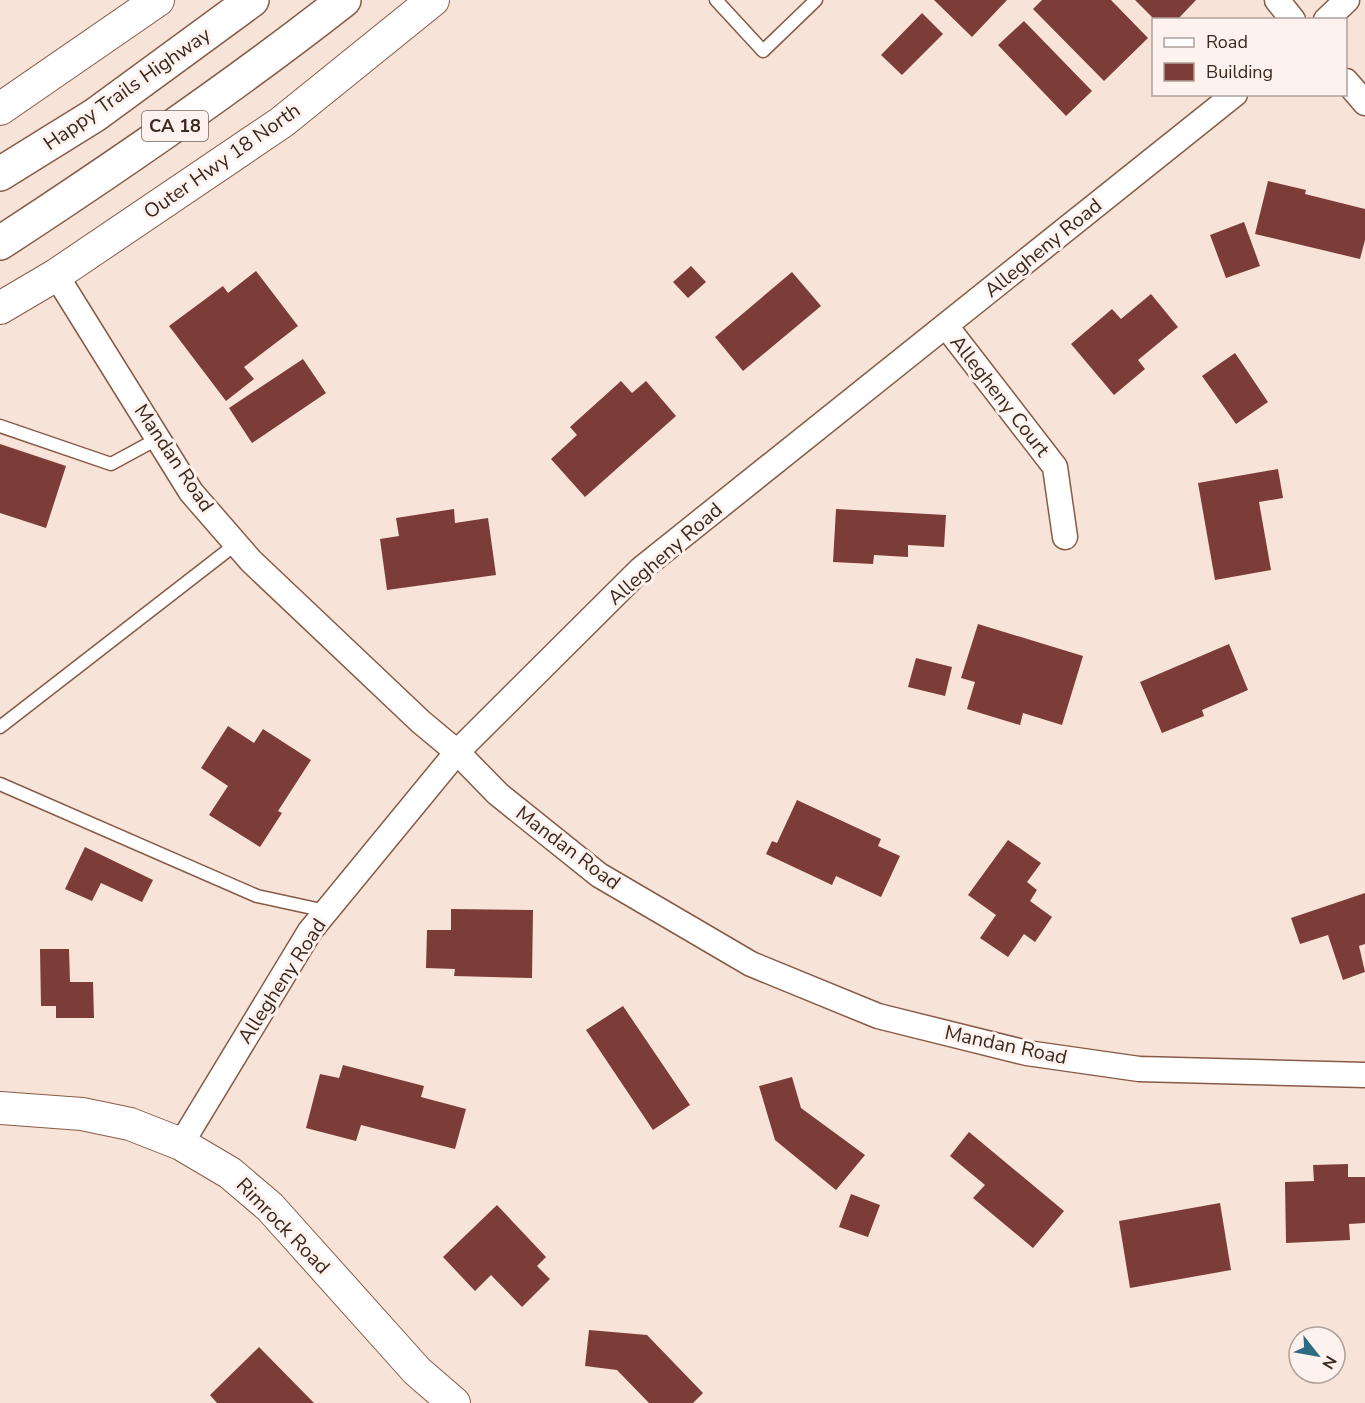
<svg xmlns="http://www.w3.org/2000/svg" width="1365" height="1403" font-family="'Nunito Sans',sans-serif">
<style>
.building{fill:#7c3c37}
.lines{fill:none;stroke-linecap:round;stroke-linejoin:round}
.service-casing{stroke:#875b46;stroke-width:15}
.minor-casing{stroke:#875b46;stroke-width:27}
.tertiary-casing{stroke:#875b46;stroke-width:34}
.primary-casing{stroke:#875b46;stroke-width:36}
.service{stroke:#fff;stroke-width:12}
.minor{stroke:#fff;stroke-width:24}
.tertiary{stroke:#fff;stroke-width:32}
.primary{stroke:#fff;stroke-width:33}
.labels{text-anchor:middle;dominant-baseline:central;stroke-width:6;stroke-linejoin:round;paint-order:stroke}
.shield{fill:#fdf2ed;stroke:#75655c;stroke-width:1.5}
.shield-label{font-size:18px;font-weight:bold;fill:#3b281e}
.street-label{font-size:20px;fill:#3b281e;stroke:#fdf2ed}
</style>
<rect width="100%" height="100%" fill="#f8e3d9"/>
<path class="building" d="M934 0H1007L972 37Z
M1042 0H1111L1148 38 1104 81 1033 9Z
M1135 0H1196L1177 20H1155Z
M922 13 943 34 902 75 881 55Z
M1024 21 1092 91 1066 116 998 45Z
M1268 181 1306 190 1305 194 1365 209V240L1360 259 1255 234Z
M1244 222 1260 266 1226 278 1210 235Z
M691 266 706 282 688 298 673 282Z
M256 271 298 326 244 367 254 379 226 401 169 326 223 286 228 293Z
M792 272 821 306 743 371 715 337Z
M1151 294 1178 327 1138 360 1145 369 1114 395 1071 344 1112 309 1121 319Z
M1235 353 1268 402 1236 424 1202 376Z
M303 359 326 393 252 443 229 408Z
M621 381 632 393 646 381 676 416 585 497 551 459 577 435 570 427Z
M0 444 66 466 46 528 0 513Z
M1278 469 1283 498 1259 502 1271 570 1215 580 1198 483Z
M454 509 455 523 488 518 496 575 387 590 380 539 399 536 396 518Z
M836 509 946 515 944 547 908 545V557L874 555 873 564 833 562Z
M978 624 1083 656 1062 725 1023 713 1020 725 967 709 975 682 961 678Z
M1229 644 1248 690 1202 710 1204 716 1162 733 1140 682Z
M916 658 952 667 945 696 908 687Z
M228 726 254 743 263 729 311 760 278 811 282 813 260 847 209 815 228 786 201 768Z
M797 800 881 839 878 846 900 856 881 897 836 876 832 885 766 854 772 841 777 843Z
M1008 840 1041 863 1027 882 1037 890 1030 901 1052 917 1035 942 1024 934 1008 957 980 938 996 915 968 895Z
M85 847 153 880 142 902 101 883 92 901 65 889Z
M1365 893V944L1359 946 1365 972 1343 980 1328 935 1300 944 1291 918Z
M451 909 533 910 532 978 454 976 455 969 426 968 427 930H451Z
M40 949H69L70 982H93L94 1018H56V1006H41Z
M623 1006 690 1105 653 1130 586 1030Z
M343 1065 424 1086 421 1097 466 1109 455 1149 361 1125 356 1141 306 1128 320 1074 339 1078Z
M792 1077 801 1108 865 1155 836 1190 775 1140 759 1086Z
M969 1132 1064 1211 1033 1248 973 1198 985 1185 950 1156Z
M1348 1164V1177H1365V1223L1349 1224 1350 1240 1286 1243 1285 1182 1314 1181 1313 1165Z
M851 1194 880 1205 868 1237 839 1227Z
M1220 1203 1231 1270 1130 1288 1119 1221Z
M497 1205 546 1257 537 1266 550 1279 522 1307 491 1275 475 1291 443 1257Z
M589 1330 647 1335 703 1393 693 1403H649L617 1370 585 1366Z
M259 1347 314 1403H217L210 1395Z"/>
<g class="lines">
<g class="service-casing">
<path id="service" d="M716 0 763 51 816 0
M0 426 111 464 159 438
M0 727 236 544
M0 784 257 896 326 911"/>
</g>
<g class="minor-casing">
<path id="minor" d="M1277 0 1293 20
M1326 20 1347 0
M1346 81 1365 103
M56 275 191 492 251 561 421 722 457 752 498 794 599 875 751 964 878 1016 1027 1053 1139 1069 1365 1075
M946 326 1055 467 1065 537
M181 1144 310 931 457 752 641 569 1235 94"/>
</g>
<g class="tertiary-casing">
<path id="tertiary" d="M0 109 158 0
M0 308 56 275 282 122 433 0
M0 1108 82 1114 130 1124 181 1144 230 1173 270 1207 417 1371 454 1403"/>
</g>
<g class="primary-casing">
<path id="primary" d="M0 174 95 115 252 0
M0 243C118 166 233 87 344 0"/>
</g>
<use href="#service" class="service"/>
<use href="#minor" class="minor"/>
<use href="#tertiary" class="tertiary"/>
<use href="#primary" class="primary"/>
</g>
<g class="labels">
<rect class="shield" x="142" y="111" width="66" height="30" rx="4.5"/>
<g class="shield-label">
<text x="175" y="126">CA 18</text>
</g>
<g class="street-label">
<text transform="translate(127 89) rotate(-35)">Happy Trails Highway</text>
<text transform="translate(222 161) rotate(-35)">Outer Hwy 18 North</text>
<text transform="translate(1043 248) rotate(-39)">Allegheny Road</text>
<text transform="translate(1000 396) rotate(52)">Allegheny Court</text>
<text transform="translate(174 458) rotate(56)">Mandan Road</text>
<text transform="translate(665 554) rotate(-41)">Allegheny Road</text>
<text transform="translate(568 848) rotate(37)">Mandan Road</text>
<text transform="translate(282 981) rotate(-57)">Allegheny Road</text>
<text transform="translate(1006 1045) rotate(12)">Mandan Road</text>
<text transform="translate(283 1226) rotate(46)">Rimrock Road</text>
</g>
</g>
<rect x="1152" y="18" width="195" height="78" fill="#fdf2ed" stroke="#afa19a" stroke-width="1.5"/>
<rect x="1164" y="38" width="30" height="9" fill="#ffffff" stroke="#afa19a" stroke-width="1.5"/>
<text x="1206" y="48" font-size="18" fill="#3b281e">Road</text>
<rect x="1164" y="63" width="30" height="18" fill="#7c3c37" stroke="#afa19a" stroke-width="1.5"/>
<text x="1206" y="78" font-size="18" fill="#3b281e">Building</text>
<g transform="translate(1317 1355) rotate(121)"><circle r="28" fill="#fdf2ed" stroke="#afa19a" stroke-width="1.5"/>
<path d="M0-4.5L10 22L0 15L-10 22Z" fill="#2f6b83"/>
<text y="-9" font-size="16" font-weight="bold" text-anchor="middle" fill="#3b281e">N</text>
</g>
</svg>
